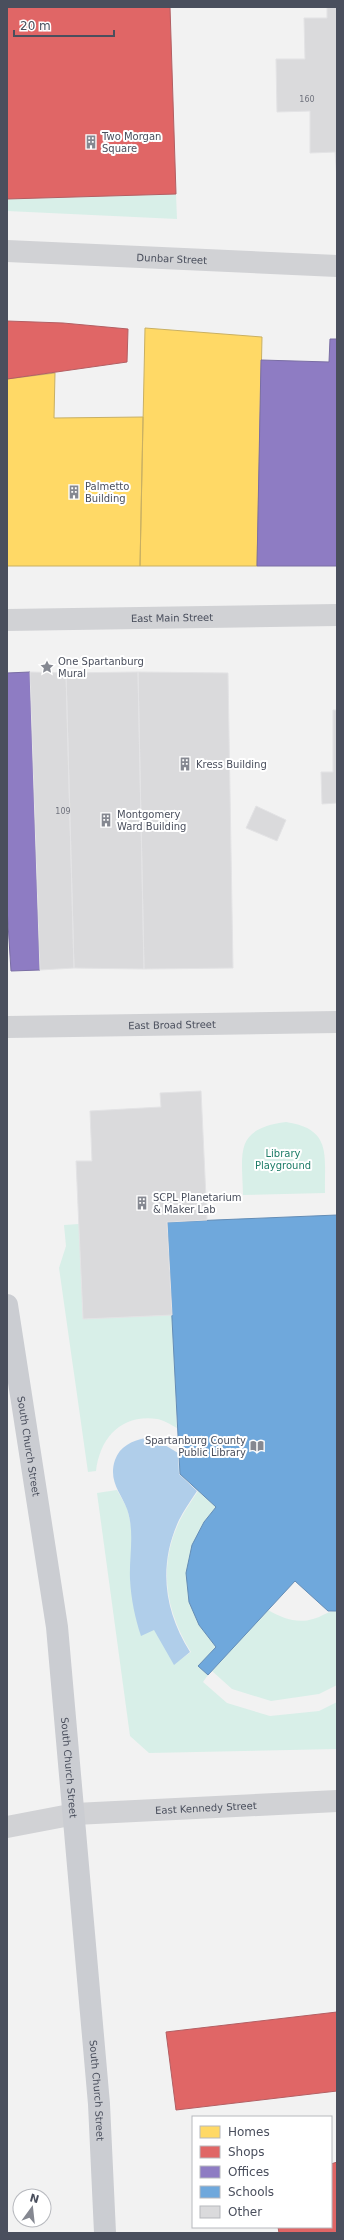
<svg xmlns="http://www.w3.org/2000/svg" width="344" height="2240" font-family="'DejaVu Sans',sans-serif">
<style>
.green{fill:#d8efe8}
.water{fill:#b0ceea}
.homes{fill:#ffd966;stroke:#c9b063}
.shops{fill:#e06666;stroke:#b35f63}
.offices{fill:#8e7cc3;stroke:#7a6ea4}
.schools{fill:#6fa8dc;stroke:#648db6}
.building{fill:#dadadc;stroke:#e3e3e5}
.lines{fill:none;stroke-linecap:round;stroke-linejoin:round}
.minor{stroke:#d1d2d5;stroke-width:22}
.tertiary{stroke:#d1d2d5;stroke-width:22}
.primary{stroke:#cbcdd2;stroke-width:22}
.labels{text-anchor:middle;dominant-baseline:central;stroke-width:4;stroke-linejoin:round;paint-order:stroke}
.number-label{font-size:8px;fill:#70737e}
.poi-label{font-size:10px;fill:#4a4f5d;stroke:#fff;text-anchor:start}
.street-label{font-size:10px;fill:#4a4f5d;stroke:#fff}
.park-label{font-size:10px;fill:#1d7c67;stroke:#fff}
</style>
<rect width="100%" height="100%" fill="#f2f2f2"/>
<path class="green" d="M176 194 177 219 7 211V199Z
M286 1122C333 1129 324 1156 325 1193L243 1195C242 1151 234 1129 286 1122Z
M79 1224 83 1319 172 1315 177 1428C171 1425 164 1420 157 1419 121 1414 100 1438 96 1471L88 1472 59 1268 66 1246 64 1225Z
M117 1490 127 1508 155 1629 174 1664 191 1652C165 1610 158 1565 180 1520 185 1510 192 1500 198 1491L216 1507 204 1522 192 1545 189 1602 199 1625 216 1647 198 1666 208 1675 203 1682 227 1703 270 1716 319 1711 337 1702V1749L149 1753 130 1736 97 1493Z
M268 1610C282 1618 297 1624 313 1619 322 1617 327 1611 337 1611V1685L319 1694 271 1701 232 1689 212 1671Z"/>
<path class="water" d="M145 1438 155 1439 178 1453 179 1474 197 1491C191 1500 184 1510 179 1520 158 1565 164 1611 190 1652L174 1665 154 1630 141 1636C135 1618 131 1599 130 1579 129 1556 135 1532 127 1509 121 1493 108 1481 115 1460 120 1446 132 1441 145 1438Z"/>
<path class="homes" d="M145 328 262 337 257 566H140Z
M55 373 54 418 143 417 140 566H7V379Z"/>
<path class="shops" d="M7 7H170L176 194 7 199Z
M7 321 63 323 128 329 127 362 7 379Z
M337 2012V2091L176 2110 166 2032Z
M337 2162V2233H279L278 2227H331V2164Z"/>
<path class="offices" d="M330 339H337V566H257L261 360 329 362Z
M30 672 40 970 11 971 7 908V673Z"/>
<path class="schools" d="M337 1215V1611H328L295 1581 208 1675 198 1666 216 1647 199 1625 189 1602 186 1573 192 1545 204 1522 216 1507 180 1474 167 1222Z"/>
<path class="building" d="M327 7H337V179L335 152 310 153V111L277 112 276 59H305L304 18H327Z
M30 672 66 673 74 968 40 970Z
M138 672 228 673 233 968 144 969Z
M138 672 144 969 74 968 66 673Z
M333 710H337V803L322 804 321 772H333Z
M256 806 286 820 277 841 246 828Z
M201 1091 207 1220 167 1222 172 1315 83 1319 76 1161H92L90 1111 161 1107 160 1093Z"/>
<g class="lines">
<g class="minor">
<path id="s1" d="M7 251 337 266"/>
<path d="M7 1827 75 1814"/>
</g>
<g class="tertiary">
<path id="s2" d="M7 620 337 615"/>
<path id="s3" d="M7 1027 337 1022"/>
<path id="s4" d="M75 1814 337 1801"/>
</g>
<path class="primary" id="s5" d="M7 1305 57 1627 99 2104 105 2233"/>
</g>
<defs>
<g id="building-bare" transform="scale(1.08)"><path d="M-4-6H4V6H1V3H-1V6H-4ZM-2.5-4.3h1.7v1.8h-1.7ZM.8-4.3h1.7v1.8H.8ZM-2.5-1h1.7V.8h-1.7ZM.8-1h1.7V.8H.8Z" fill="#858891" stroke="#fff" stroke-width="2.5" paint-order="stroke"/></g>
<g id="sight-bare" transform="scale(1.08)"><path d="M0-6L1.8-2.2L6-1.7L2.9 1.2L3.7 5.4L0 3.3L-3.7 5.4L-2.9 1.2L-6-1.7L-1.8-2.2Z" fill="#858891" stroke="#fff" stroke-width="2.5" paint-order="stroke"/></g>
<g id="library-bare" transform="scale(1.08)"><path d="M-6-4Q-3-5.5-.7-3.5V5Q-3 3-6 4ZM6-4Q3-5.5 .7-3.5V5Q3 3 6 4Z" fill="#858891" stroke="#fff" stroke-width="2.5" paint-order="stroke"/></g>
</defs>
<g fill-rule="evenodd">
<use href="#building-bare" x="91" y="142"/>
<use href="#building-bare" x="74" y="492"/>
<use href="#sight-bare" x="47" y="667"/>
<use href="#building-bare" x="185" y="764"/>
<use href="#building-bare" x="106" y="820"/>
<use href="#building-bare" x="142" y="1203"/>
<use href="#library-bare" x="257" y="1446"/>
</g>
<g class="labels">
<g class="number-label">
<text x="307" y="99">160</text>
<text x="63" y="811">109</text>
</g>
<g class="poi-label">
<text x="102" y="136">Two Morgan<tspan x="102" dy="12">Square</tspan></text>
<text x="85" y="486">Palmetto<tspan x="85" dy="12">Building</tspan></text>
<text x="58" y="661">One Spartanburg<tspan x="58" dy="12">Mural</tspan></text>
<text x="196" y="764">Kress Building</text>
<text x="117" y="814">Montgomery<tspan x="117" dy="12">Ward Building</tspan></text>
<text x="153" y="1197">SCPL Planetarium<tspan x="153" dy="12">&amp; Maker Lab</tspan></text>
<text x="246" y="1440" text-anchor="end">Spartanburg County<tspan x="246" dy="12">Public Library</tspan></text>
</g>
<g class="street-label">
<text stroke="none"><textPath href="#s1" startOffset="165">Dunbar Street</textPath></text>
<text stroke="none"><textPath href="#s2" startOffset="165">East Main Street</textPath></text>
<text stroke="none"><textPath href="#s3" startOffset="165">East Broad Street</textPath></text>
<text stroke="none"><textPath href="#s5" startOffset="143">South Church Street</textPath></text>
<text stroke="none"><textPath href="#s5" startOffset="467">South Church Street</textPath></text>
<text stroke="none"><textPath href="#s4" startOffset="131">East Kennedy Street</textPath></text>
<text stroke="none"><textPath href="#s5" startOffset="791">South Church Street</textPath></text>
</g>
<g class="park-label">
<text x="283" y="1153">Library<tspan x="283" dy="12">Playground</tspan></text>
</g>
</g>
<rect width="344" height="2240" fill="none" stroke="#4a4f5d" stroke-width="16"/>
<rect x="192" y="2116" width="140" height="112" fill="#ffffff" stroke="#b7b9be"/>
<rect x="200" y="2126" width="20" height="12" fill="#ffd966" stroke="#b7b9be"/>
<text x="228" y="2136" font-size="12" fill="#4a4f5d">Homes</text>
<rect x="200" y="2146" width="20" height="12" fill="#e06666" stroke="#b7b9be"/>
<text x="228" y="2156" font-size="12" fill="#4a4f5d">Shops</text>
<rect x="200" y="2166" width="20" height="12" fill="#8e7cc3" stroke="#b7b9be"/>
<text x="228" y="2176" font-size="12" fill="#4a4f5d">Offices</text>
<rect x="200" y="2186" width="20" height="12" fill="#6fa8dc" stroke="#b7b9be"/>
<text x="228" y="2196" font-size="12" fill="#4a4f5d">Schools</text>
<rect x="200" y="2206" width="20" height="12" fill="#dadadc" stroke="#b7b9be"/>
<text x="228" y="2216" font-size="12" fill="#4a4f5d">Other</text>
<g transform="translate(32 2208) rotate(15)"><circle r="19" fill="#ffffff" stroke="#b7b9be"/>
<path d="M0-3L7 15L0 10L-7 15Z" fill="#858891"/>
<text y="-6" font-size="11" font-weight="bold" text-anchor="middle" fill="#4a4f5d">N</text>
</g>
<path d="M14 30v6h100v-6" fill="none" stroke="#4a4f5d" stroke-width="2"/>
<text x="20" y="30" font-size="12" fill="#4a4f5d" stroke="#ffffff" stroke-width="3" paint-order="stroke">20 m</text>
</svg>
